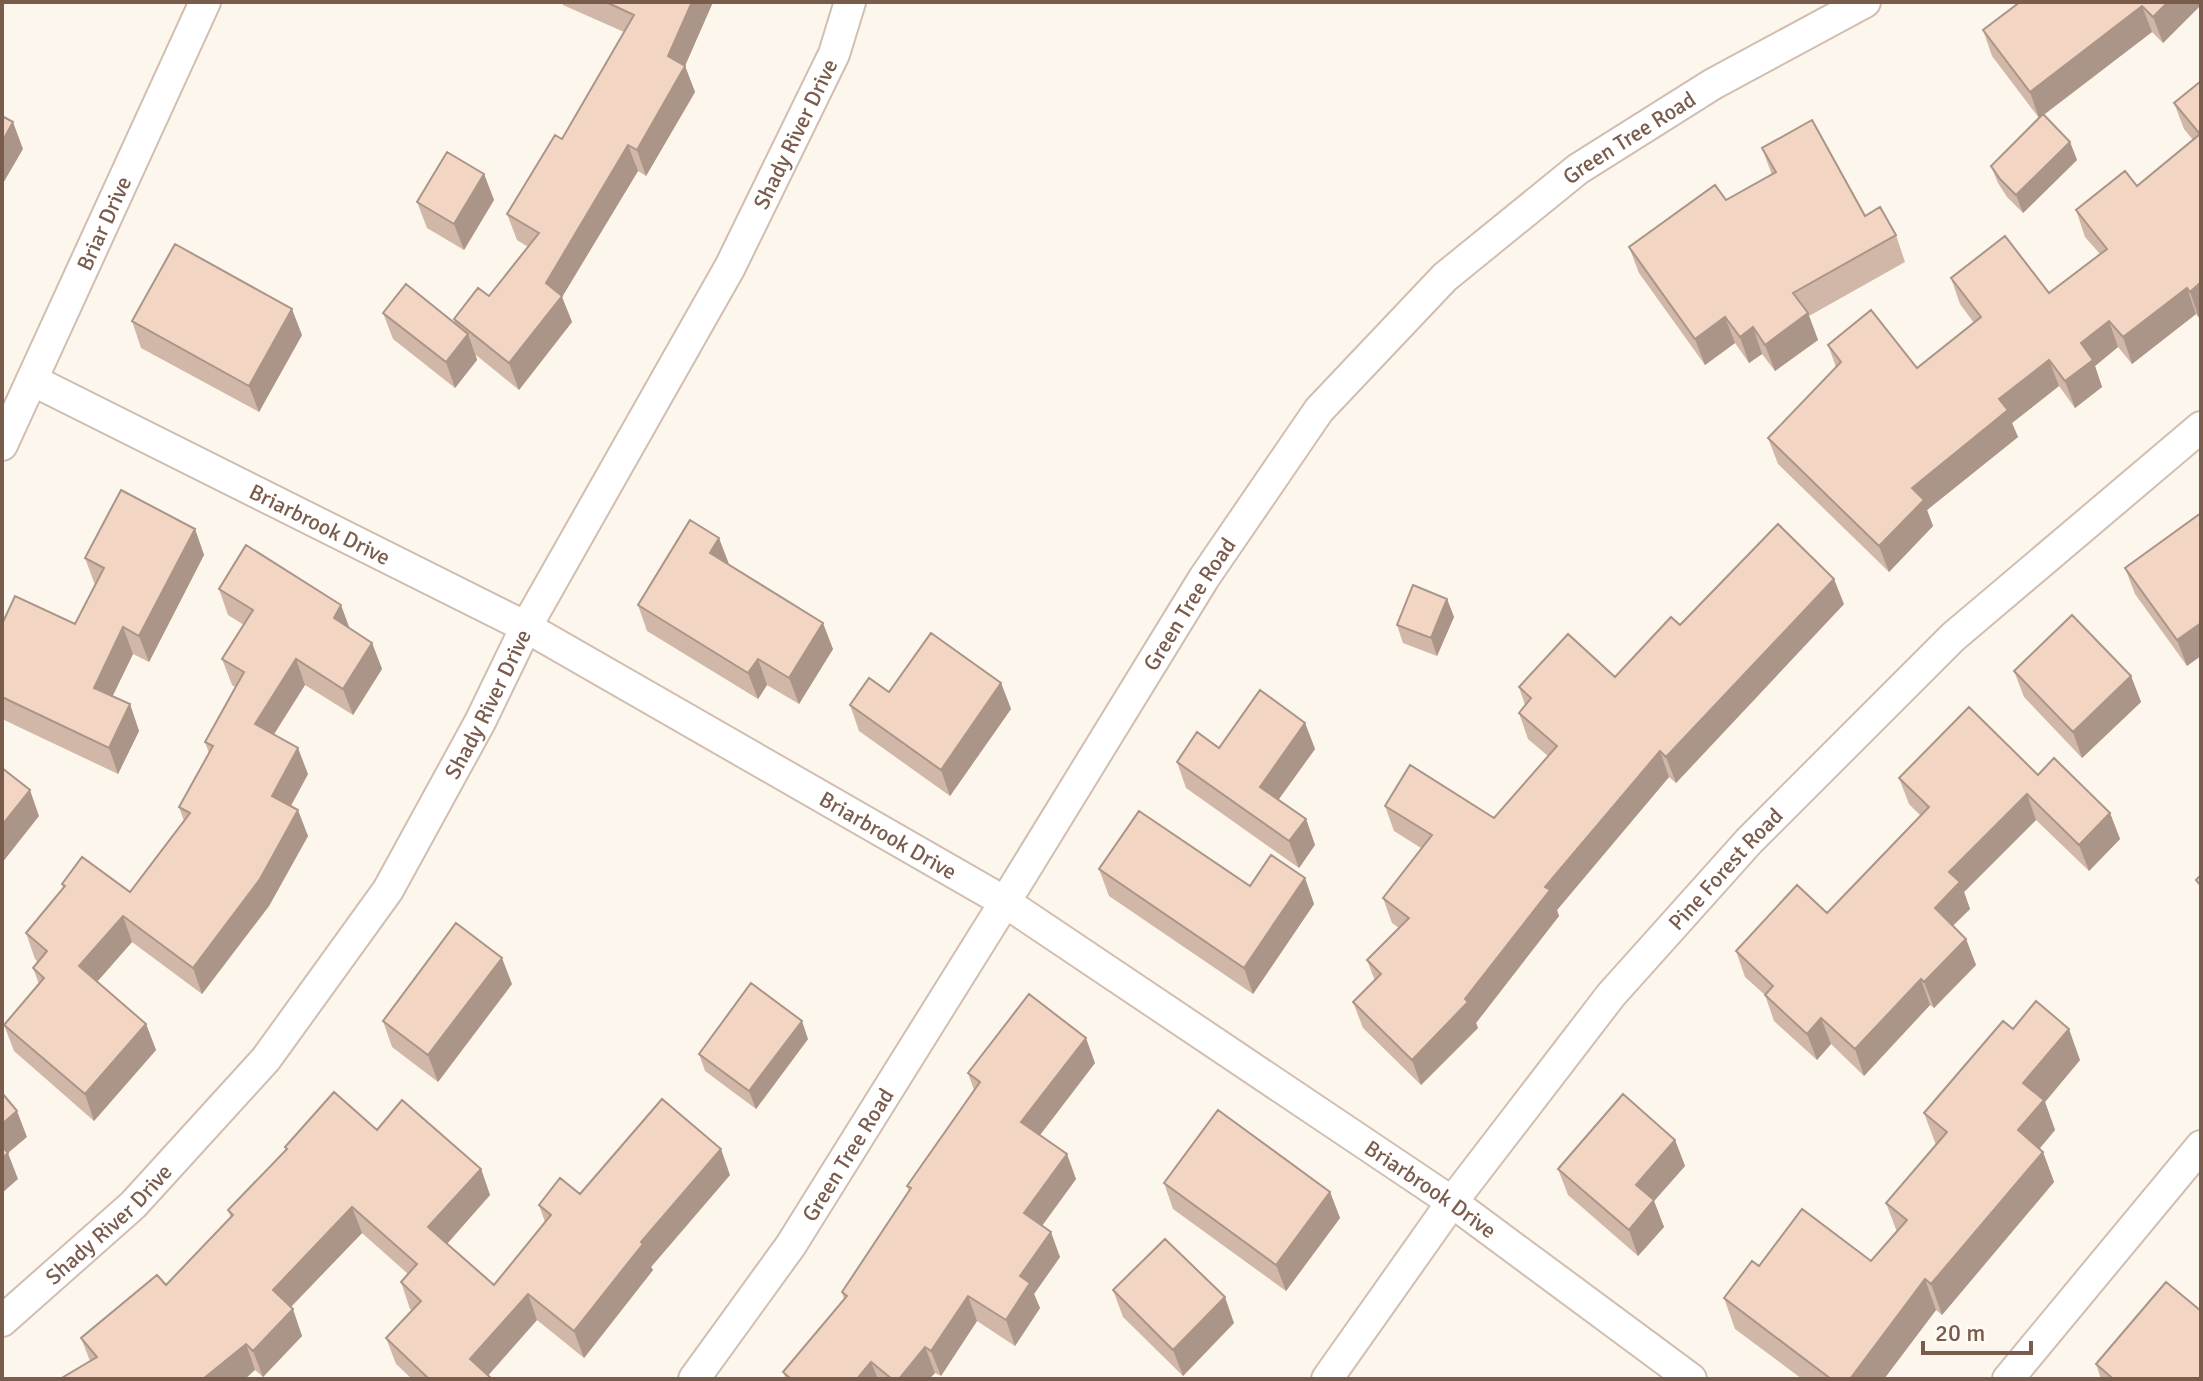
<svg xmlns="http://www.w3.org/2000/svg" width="2203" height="1381" font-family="Signika,sans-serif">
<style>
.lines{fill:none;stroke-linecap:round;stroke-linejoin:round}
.minor-casing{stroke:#d1beb0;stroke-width:34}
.minor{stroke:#fff;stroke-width:30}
.wall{fill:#d1b7a8}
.shaded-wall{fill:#aa9588}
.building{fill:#f3d5c3;stroke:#aa9588;stroke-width:2}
.labels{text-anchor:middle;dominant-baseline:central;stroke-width:6;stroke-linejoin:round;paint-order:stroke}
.street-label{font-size:22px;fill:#7a5c4d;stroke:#fffaf3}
</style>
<rect width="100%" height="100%" fill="#fdf6ec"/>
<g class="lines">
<g class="minor-casing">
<g id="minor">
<path id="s1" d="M32 380 526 627 1005 902 1452 1202 1691 1379"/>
<path id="s2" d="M2 445 205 2"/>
<path id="s3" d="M2 1321 133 1205 266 1059 388 890 480 722 526 627 730 267 834 54 850 2"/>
<path id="s4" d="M694 1379 791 1245 1005 902 1204 578 1319 410 1445 277 1578 169 1713 84 1865 2"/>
<path id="s5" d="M1327 1379 1452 1202 1611 995 1749 841 1953 637 2201 427"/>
<path d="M2008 1379 2201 1146"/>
</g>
</g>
<use href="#minor" class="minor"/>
</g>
<path class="wall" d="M562 2H713L685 66 695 92 646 176 638 171 562 297 572 322 519 390 476 355 477 360 455 388 393 339 383 313 455 324 454 319 489 296 528 247 517 240 507 214 562 139 624 32 563 5Z
M2020 2H2201V5L2163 43 2152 32 2044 115 2070 142 2077 160 2023 213 2007 197 1998 183 1991 166 2039 118 1992 56 1983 30Z
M2201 81 2199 318 2196 314 2132 364 2118 347 2095 366 2102 387 2075 408 2059 386 2012 423 2018 437 1927 510 1933 526 1889 572 1778 464 1768 438 1836 367 1828 345 1917 368 1974 323 1960 304 1951 278 2049 293 2100 254 2085 237 2076 210 2137 186 2193 140 2184 129 2174 103Z
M1762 148 1896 235 1905 262 1809 316 1818 340 1775 371 1762 354 1749 363 1735 343 1705 365 1639 273 1629 247 1726 200 1772 175Z
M484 174 494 200 464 250 427 228 417 202Z
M132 321 302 335 259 412 141 348Z
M2201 513 2187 666 2135 594 2125 568Z
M195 529 204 555 149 662 133 654 112 696 130 704 139 731 118 774 2 719V624H75L95 585 85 558Z
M729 565 833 649 799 704 767 685 758 699 647 631 638 605Z
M219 589 350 629 372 643 382 669 353 715 305 685 274 734 308 774 291 806 308 836 269 906 202 994 132 942 97 982 146 1024 156 1050 94 1121 14 1051 4 1025 39 984 33 968 38 962 35 959 26 933 63 888 62 884 130 892 184 821 179 807 209 753 205 742 235 687 232 685 222 659 244 625 228 615Z
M1447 599 1454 617 1437 656 1403 643 1397 625Z
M1844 604 1676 783 1669 777 1557 910 1559 916 1476 1023 1478 1028 1421 1085 1363 1028 1353 1002 1375 981 1367 960 1399 928 1392 923 1383 898 1421 848 1394 831 1385 806 1494 818 1548 756 1528 739 1519 713 1525 705 1519 687 1615 677 1680 625Z
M2014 671 2131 676 2141 702 2082 758 2024 697Z
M1001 683 1011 709 950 796 859 731 850 705 889 692Z
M1305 723 1315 749 1278 800 1306 819 1315 845 1299 868 1186 788 1177 762Z
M2038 775 2110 813 2120 839 2089 871 2036 820 1964 892 1970 909 1953 926 1966 939 1976 965 1934 1008 1930 1005 1864 1076 1831 1044 1817 1060 1774 1021 1765 995 1745 977 1736 951 1827 913 1921 816 1909 804 1899 778Z
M1099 869 1250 886 1305 878 1314 904 1253 994 1109 896Z
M512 984 438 1082 392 1047 383 1021Z
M2013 1029 2080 1060 2045 1102 2055 1130 2040 1148 2043 1152 2054 1182 1942 1315 1936 1310 1884 1379H1802L1735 1329 1724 1298 1759 1266 1871 1261 1897 1232 1886 1203 1936 1145 1924 1113Z
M808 1039 756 1109 705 1071 699 1054Z
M1095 1063 1040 1135 1076 1179 1042 1226 1060 1257 1034 1294 1040 1308 1015 1346 977 1321 941 1376 935 1373 929 1379H786L783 1372 844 1299 842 1292 909 1191 907 1186 974 1090 968 1073Z
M377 1130 481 1169 490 1195 447 1244 494 1285 545 1222 539 1205 580 1194 730 1175 651 1267 653 1270 584 1358 537 1320 488 1375 492 1379H412L396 1364 386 1338 412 1310 410 1309 401 1282 408 1274 362 1233 291 1307 302 1336 263 1377 255 1370 90 1361 81 1338 166 1285 231 1218 228 1210 286 1150 285 1147Z
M1675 1140 1685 1166 1654 1201 1664 1227 1638 1256 1568 1195 1558 1169Z
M1164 1183 1330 1192 1340 1218 1286 1291 1173 1209Z
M1113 1290 1234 1323 1183 1376 1123 1317Z
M2096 1364 2201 1379H2101Z"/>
<path class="shaded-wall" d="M692 2H713L684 68 685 66 695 92 646 176 637 150 668 56Z
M2168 2H2201V5L2163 43 2153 17Z
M2142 6 2152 32 2039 118 2030 92Z
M13 122 23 149 2 185V142Z
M2070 142 2077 160 2023 213 2016 195Z
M628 145 638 171 562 297 572 322 519 390 509 363 546 283Z
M484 174 494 200 464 250 454 224Z
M2201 282V316L2199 318 2190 292Z
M2187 288 2196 314 2132 364 2123 337Z
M292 309 302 335 259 412 249 386Z
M1808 313 1818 340 1775 371 1765 345Z
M1725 317 1735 343 1705 365 1695 339Z
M2109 321 2118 347 2095 366 2102 387 2075 408 2065 381 2081 343Z
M1753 327 1762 354 1749 363 1740 337Z
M468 334 477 360 455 388 446 362Z
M2049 360 2059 386 2012 423 2018 437 1927 510 1933 526 1889 572 1879 546 1912 488 1999 399Z
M195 529 204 555 149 662 139 636Z
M719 538 729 564 710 553Z
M1834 579 1844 604 1676 783 1666 757Z
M1447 599 1454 617 1437 656 1431 638Z
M341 605 351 632 334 618Z
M823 623 833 649 799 704 789 678Z
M2201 623V656L2187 666 2177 640Z
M123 627 133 654 104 714 94 688Z
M372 643 382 669 353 715 343 689Z
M296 659 305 685 264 750 255 724Z
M758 659 767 685 758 699 748 673Z
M2131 676 2141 702 2082 758 2073 732Z
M1001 683 1011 709 950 796 941 770Z
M130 704 139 731 118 774 109 748Z
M1305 723 1315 749 1269 813 1260 787Z
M298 748 308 774 282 822 272 796Z
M1660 751 1669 777 1557 910 1559 916 1476 1023 1478 1028 1421 1085 1412 1060 1545 887Z
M30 790 39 816 2 863V825Z
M2027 794 2036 820 1964 892 1970 909 1944 934 1935 908 1949 872Z
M298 810 308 836 269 906 202 994 193 968Z
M2110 813 2120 839 2089 871 2079 845Z
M1306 819 1315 845 1299 868 1289 841Z
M1305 878 1314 904 1253 994 1244 968Z
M123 916 132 942 88 992 79 966Z
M1966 939 1976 965 1934 1008 1924 982Z
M502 958 512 984 438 1082 428 1055Z
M1921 979 1930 1005 1864 1076 1855 1049Z
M1821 1018 1831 1044 1817 1060 1807 1034Z
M802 1021 808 1039 756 1109 749 1091Z
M146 1024 156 1050 94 1121 85 1094Z
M2069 1029 2080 1060 2045 1102 2055 1130 2030 1160 2018 1130 2023 1083Z
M1086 1038 1095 1063 1030 1148 1021 1122Z
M17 1111 27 1137 2 1158V1124Z
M1675 1140 1685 1166 1654 1201 1664 1227 1638 1256 1629 1230 1636 1185Z
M721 1149 730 1175 651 1267 653 1270 584 1358 574 1331 641 1242Z
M2043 1152 2054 1182 1942 1315 1931 1284Z
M8 1153 18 1179 2 1193V1158Z
M1067 1154 1076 1179 1033 1238 1024 1213Z
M481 1169 490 1195 438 1254 428 1227Z
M1330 1192 1340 1218 1286 1291 1276 1265Z
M352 1207 362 1233 282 1316 273 1290Z
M1051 1232 1060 1257 1034 1294 1040 1308 1015 1346 1006 1320 1020 1276Z
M1925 1279 1936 1310 1884 1379H1850Z
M528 1294 537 1320 485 1379 470 1359Z
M968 1296 977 1321 941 1376 931 1351Z
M1225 1297 1234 1323 1183 1376 1173 1350Z
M293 1309 302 1336 263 1377 253 1351Z
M246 1344 255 1370 245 1379H203Z
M925 1347 935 1373 929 1379H899Z
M871 1362 878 1379H857Z"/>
<path class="building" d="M606 2H692L668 56 685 66 637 150 628 145 546 283 562 296 509 363 454 319 478 288 489 296 539 233 507 214 555 135 562 139 634 15Z
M2020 2H2168L2153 17 2142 6 2030 92 1983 30Z
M2201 81V282L2190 292 2187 288 2123 337 2109 321 2081 343 2093 360 2065 381 2049 360 1999 399 2008 410 1912 488 1924 500 1879 546 1768 438 1841 362 1828 345 1871 310 1917 368 1981 317 1951 278 2005 236 2049 293 2107 249 2076 210 2125 171 2137 186 2200 134 2174 103Z
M2043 114 2070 142 2016 195 2000 179 1991 166Z
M2 116 13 122 2 142Z
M1812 120 1865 216 1880 207 1896 235 1793 293 1808 313 1765 345 1753 327 1740 337 1725 317 1695 339 1629 247 1715 185 1726 200 1776 172 1762 148Z
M447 152 484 174 454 224 417 202Z
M175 244 292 309 249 386 132 321Z
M406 284 468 334 446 362 383 313Z
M121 490 195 529 139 636 123 627 94 688 130 704 109 748 2 697V624L15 596 75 624 104 568 85 558Z
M2201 513V623L2177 640 2125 568Z
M690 520 719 538 710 553 823 623 789 678 758 659 748 673 638 605Z
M1778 524 1834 579 1666 757 1660 751 1545 887 1550 890 1465 999 1468 1002 1412 1060 1353 1002 1381 974 1367 960 1409 918 1383 898 1432 835 1385 806 1410 765 1494 818 1557 746 1519 713 1531 698 1519 687 1568 634 1615 677 1671 617 1680 625Z
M246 545 341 605 334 618 372 643 343 689 296 659 255 724 298 748 272 796 298 810 260 879 193 968 123 916 79 966 146 1024 85 1094 4 1025 44 978 33 968 47 951 26 933 65 886 62 884 82 857 130 892 190 813 179 807 213 746 205 742 244 672 222 659 253 610 219 589Z
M1413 585 1447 599 1431 638 1397 625Z
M2072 615 2131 676 2073 732 2014 671Z
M931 633 1001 683 941 770 850 705 869 678 889 692Z
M1260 690 1305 723 1260 787 1306 819 1289 841 1177 762 1197 732 1219 748Z
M1969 707 2038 775 2054 758 2110 813 2079 845 2027 794 1949 872 1960 882 1935 908 1966 939 1924 982 1921 979 1855 1049 1821 1018 1807 1034 1765 995 1773 986 1736 951 1797 885 1827 913 1929 807 1899 778Z
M2 768 30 790 2 825Z
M1139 811 1250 886 1271 855 1305 878 1244 968 1099 869Z
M2201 875V886L2196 880Z
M456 923 502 958 428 1055 383 1021Z
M751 983 802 1021 749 1091 699 1054Z
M1029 994 1086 1038 1021 1122 1067 1154 1024 1213 1051 1232 1020 1276 1030 1283 1006 1320 968 1296 931 1351 925 1347 899 1379H892L871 1362 857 1379H791L783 1372 847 1296 842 1292 911 1188 907 1186 980 1082 968 1073Z
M2036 1001 2069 1029 2023 1083 2044 1100 2018 1130 2043 1152 1931 1284 1925 1279 1850 1379H1831L1724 1298 1752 1261 1759 1266 1802 1209 1871 1261 1907 1220 1886 1203 1947 1132 1924 1113 2003 1021 2013 1029Z
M334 1092 377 1130 402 1100 481 1169 428 1227 494 1285 551 1215 539 1205 560 1178 580 1194 662 1099 721 1149 641 1242 643 1244 574 1331 528 1294 470 1359 492 1379H429L386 1338 421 1301 401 1282 417 1264 352 1207 273 1290 293 1309 253 1351 246 1344 203 1379H60L97 1357 81 1338 157 1275 166 1285 233 1215 228 1210 287 1149 285 1147Z
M2 1093 17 1111 2 1124Z
M1623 1094 1675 1140 1636 1185 1654 1200 1629 1230 1558 1169Z
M1218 1110 1330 1192 1276 1265 1164 1183Z
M2 1146 8 1153 2 1158Z
M1165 1239 1225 1297 1173 1350 1113 1290Z
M2166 1282 2201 1311V1379H2110L2111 1377 2096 1364Z"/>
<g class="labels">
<g class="street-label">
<text stroke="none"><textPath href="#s3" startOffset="1440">Shady River Drive</textPath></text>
<text stroke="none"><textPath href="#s4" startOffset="1568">Green Tree Road</textPath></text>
<text stroke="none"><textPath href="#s2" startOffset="244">Briar Drive</textPath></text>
<text stroke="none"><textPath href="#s1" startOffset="322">Briarbrook Drive</textPath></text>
<text stroke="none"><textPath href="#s4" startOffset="920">Green Tree Road</textPath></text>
<text stroke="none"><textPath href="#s3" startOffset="792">Shady River Drive</textPath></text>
<text stroke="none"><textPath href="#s1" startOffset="970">Briarbrook Drive</textPath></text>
<text stroke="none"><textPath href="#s5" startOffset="648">Pine Forest Road</textPath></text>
<text stroke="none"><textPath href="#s4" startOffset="272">Green Tree Road</textPath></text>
<text stroke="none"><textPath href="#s1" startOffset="1618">Briarbrook Drive</textPath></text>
<text stroke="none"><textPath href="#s3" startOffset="144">Shady River Drive</textPath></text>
</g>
</g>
<rect width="2203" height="1381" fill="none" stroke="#7a5c4d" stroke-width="8"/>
<path d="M1923 1341v12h108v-12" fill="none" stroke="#7a5c4d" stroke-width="4"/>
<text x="1935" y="1341" font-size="24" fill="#7a5c4d" stroke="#fffaf3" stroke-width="6" paint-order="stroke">20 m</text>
</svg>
